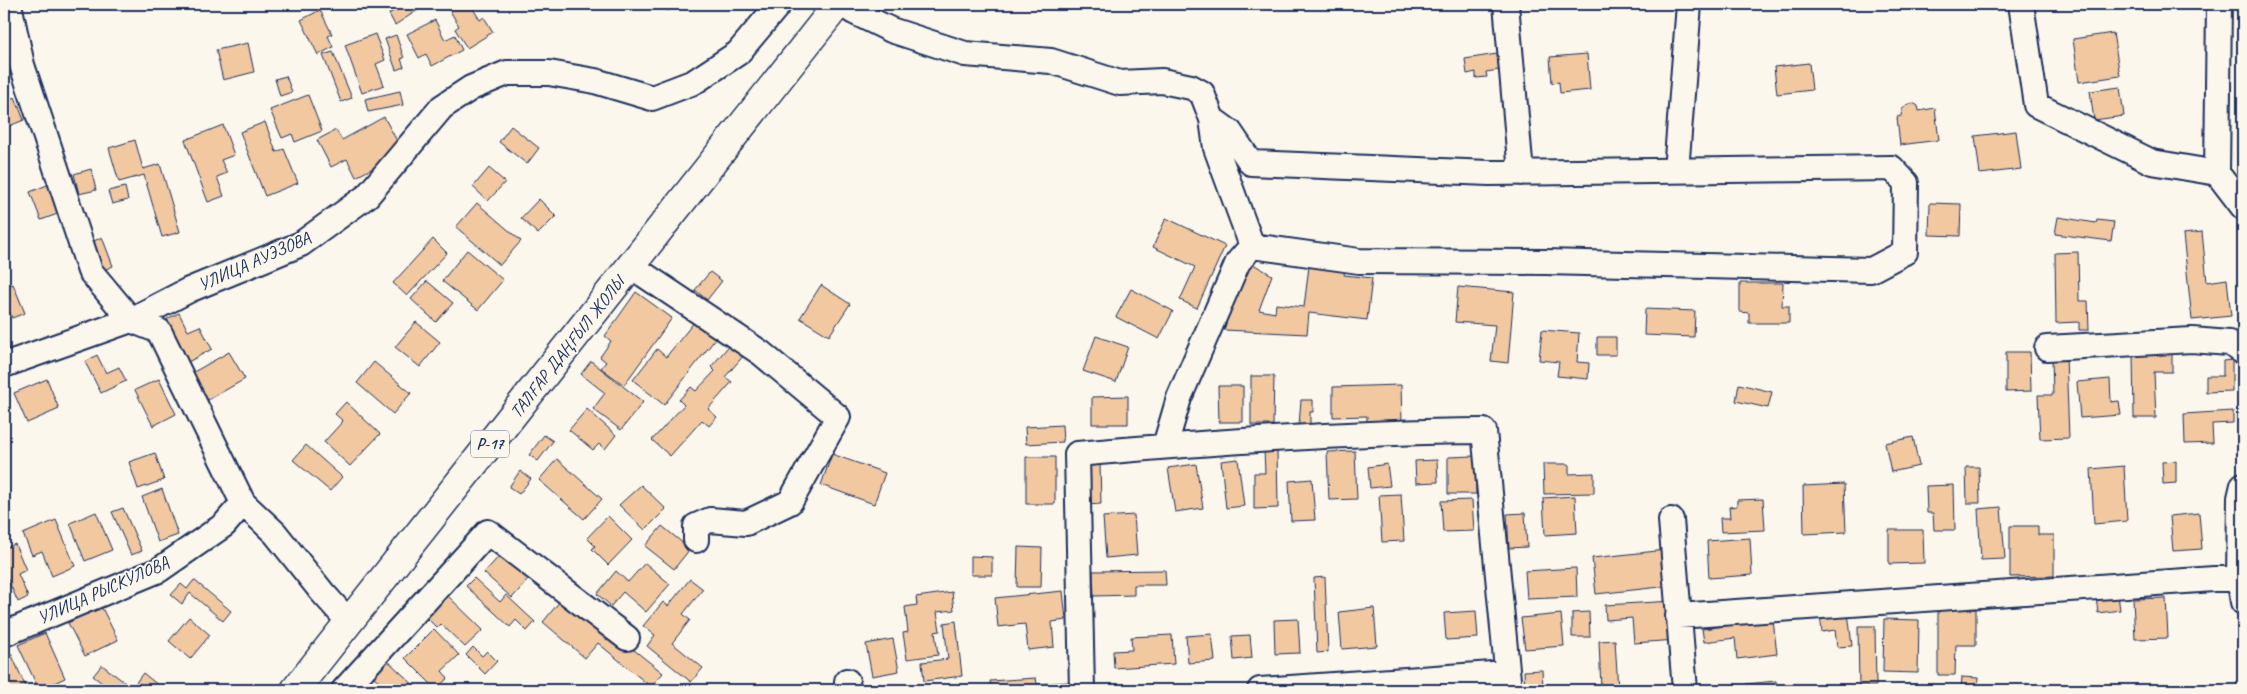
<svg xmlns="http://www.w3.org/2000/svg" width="2247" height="694" font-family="Caveat,sans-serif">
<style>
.building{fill:#f1c8a0;stroke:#1b2f5e}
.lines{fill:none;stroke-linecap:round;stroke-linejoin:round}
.minor-casing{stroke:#1b2f5e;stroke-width:28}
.major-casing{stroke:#1b2f5e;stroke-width:31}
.minor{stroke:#fbf7ec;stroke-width:24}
.major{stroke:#fbf7ec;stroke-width:28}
.labels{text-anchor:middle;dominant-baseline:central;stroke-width:4;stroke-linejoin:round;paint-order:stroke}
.shield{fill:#fbf7ec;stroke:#5e6b89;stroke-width:1}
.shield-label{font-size:16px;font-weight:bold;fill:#1b2f5e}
.street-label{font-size:18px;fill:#1b2f5e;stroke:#fbf7ec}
</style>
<rect width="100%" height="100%" fill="#fbf7ec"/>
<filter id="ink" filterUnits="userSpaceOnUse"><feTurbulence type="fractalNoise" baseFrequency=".02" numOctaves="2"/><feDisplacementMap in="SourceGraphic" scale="10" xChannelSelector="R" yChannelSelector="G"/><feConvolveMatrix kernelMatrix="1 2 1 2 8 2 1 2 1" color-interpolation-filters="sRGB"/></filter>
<g filter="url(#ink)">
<path class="building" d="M404 4H418L421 8 395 25 389 14Z
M446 4H470L480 20 484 17 493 32 467 48 455 29 459 26Z
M659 4H674L668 11Z
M320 10 332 34 328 36 333 47 318 55 301 20Z
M435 20 445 40 455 35 462 50 432 66 426 54 419 58 407 34Z
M2113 33 2120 76 2079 82 2073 39Z
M375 34 385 60 376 64 384 85 362 93 345 45Z
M396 35 404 58 401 59 404 67 396 70 385 39Z
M248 43 254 72 223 80 216 50Z
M333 52 352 98 341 102 323 55Z
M1497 54 1499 70 1486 72 1487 77 1476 78V72L1467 74 1465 59Z
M1587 54 1590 90 1560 93 1559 82 1552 83 1550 57Z
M1809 63 1812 90 1777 94 1774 67Z
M286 76 292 92 280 96 275 79Z
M2120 87 2124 116 2094 120 2090 91Z
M400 91 403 105 368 112 365 99Z
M308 95 322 131 295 142 292 134 282 138 270 110Z
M15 97 24 120 4 128V101Z
M1913 103 1918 106 1919 111 1935 108 1939 140 1900 145 1897 117 1901 116 1902 110 1906 105Z
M384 117 403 152 356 177 347 159 331 167 317 140 336 130 342 140Z
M265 122 276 152 284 149 298 183 265 196 240 132Z
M223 125 234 155 221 160 227 173 217 177 224 196 208 202 185 140Z
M511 126 539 148 527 164 499 142Z
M2016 131 2021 169 1980 174 1975 136Z
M135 140 143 169 160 164 180 232 162 237 144 175 119 182 109 148Z
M489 168 505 182 488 201 473 187Z
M91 169 96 190 79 194 74 174Z
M52 183 63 212 41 220 30 192Z
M125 187 128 200 112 204 108 191Z
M539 199 556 216 538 234 521 218Z
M477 203 521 241 500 265 456 227Z
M1930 203 1961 204 1960 236 1929 235Z
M2058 217 2096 223 2097 220 2114 222 2111 241 2055 234Z
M1166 218 1225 246 1197 308 1180 300 1195 267 1153 247Z
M2202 232 2207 282 2227 279 2231 316 2192 320 2183 234Z
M102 237 113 266 102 271 90 243Z
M433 239 447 253 407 296 393 283Z
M467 250 503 280 478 310 442 281Z
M2078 252 2079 301H2088L2089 330H2079V322L2056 323 2055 253Z
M1246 260 1272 275 1259 310 1275 313 1276 304 1304 307 1309 266 1345 270 1344 275 1372 278 1367 320 1309 313 1307 334 1224 330Z
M710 272 722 281 707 300 695 290Z
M427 281 453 303 436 322 411 299Z
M1740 283H1783L1782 306H1789V323H1749V313L1740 312Z
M13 284 25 313 12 318 4 298V287Z
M821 285 850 304 829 336 800 318Z
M1458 287 1514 292 1508 363 1491 361 1495 325 1455 322Z
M1131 289 1173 311 1159 339 1116 317Z
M636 292 672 318 624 385 601 368 606 362 600 357 611 341 605 336Z
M1645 309 1695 311 1694 337 1644 335Z
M179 313 188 331 200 326 212 349 188 362 167 319Z
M695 321 716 338 664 405 633 380 657 349 666 357Z
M416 322 440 342 420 367 395 347Z
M1542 330 1579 333 1577 362 1589 363 1588 379 1557 376 1559 362 1539 360Z
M1096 336 1128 347 1116 382 1083 371Z
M1597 337H1616V355H1597Z
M732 342 745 354 725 377 732 382 708 409 717 417 709 426 702 420 670 456 652 440 684 405 679 400 691 387 696 391 715 371 711 367Z
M229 352 245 379 208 400 192 373Z
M2006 352H2030L2031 391 2006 392Z
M2172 354V372H2154L2156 418H2134L2133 355Z
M97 355 106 373 119 367 126 381 101 393 85 362Z
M2066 357 2069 438 2040 439 2038 395H2053L2052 358Z
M2232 360V391L2206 392V376H2223V361Z
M591 361 643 402 621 430 593 409 605 393 581 374Z
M374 362 411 393 393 414 357 383Z
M1251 376H1274L1273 425H1251Z
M47 379 59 409 27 423 14 393Z
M159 379 176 414 153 426 135 390Z
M2110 379 2111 402 2119 401 2121 415 2080 418 2077 382Z
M1739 384 1772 392 1768 408 1736 401Z
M1401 385 1402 423H1367V416L1333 417V387Z
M1218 386H1243V422H1219Z
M1128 396V424H1092V397Z
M1301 400H1313V412H1310V425H1299Z
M346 402 380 434 350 466 324 442 343 421 335 414Z
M587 409 616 435 605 449 599 444 593 450 569 430Z
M2233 411V423L2212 424 2213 443 2185 444 2184 414Z
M1062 425 1063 442 1026 444 1025 427Z
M544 435 553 441 538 461 529 455Z
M1913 437 1919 466 1891 472 1885 443Z
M306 445 342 477 330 491 293 460Z
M1264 450H1277L1278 508 1254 509V473H1265Z
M1355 451 1357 499 1329 500 1327 452Z
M155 453 164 480 138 489 129 462Z
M832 454 885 473 874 504 821 485Z
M1475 456 1476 494H1448V457Z
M1026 457H1055V504H1026Z
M557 459 602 499 584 519 539 480Z
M1238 459 1244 506 1226 508 1221 461Z
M1437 460 1438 482 1416 483 1415 461Z
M2176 461V483L2163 484 2162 462Z
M1100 463 1101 504 1087 505 1085 464Z
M1196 464 1203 508 1175 512 1168 468Z
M1387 464 1390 486 1370 488 1368 467Z
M1543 464H1569V474L1594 473V493L1544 494Z
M2124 466 2127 521 2094 524 2091 469Z
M1966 467H1979L1980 503H1967Z
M520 471 531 479 519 494 509 487Z
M1312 479 1315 520 1291 521 1289 481Z
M1844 484 1846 532 1804 534 1803 486Z
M641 485 666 509 645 530 619 505Z
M1954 485 1955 530H1934L1933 513H1927L1926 486Z
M162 489 178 535 158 542 142 497Z
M1401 494 1404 541 1382 542 1379 495Z
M1575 496 1577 533 1545 535 1543 498Z
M1763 499 1765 530 1721 532 1720 518H1730L1729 507 1737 506V500Z
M1472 500 1474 531 1443 532 1441 501Z
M2001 507 2005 559 1981 560 1978 509Z
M123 508 142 551 131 555 112 512Z
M96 512 112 550 85 561 70 523Z
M1525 513 1527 547 1509 548 1507 514Z
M2199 513 2202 549 2173 551 2170 516Z
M1134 515 1137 555 1106 558 1103 517Z
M608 516 632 540 608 565 592 549 595 546 587 538Z
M56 520 75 566 52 576 42 551 32 555 23 534Z
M662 526 690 549 674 569 645 546Z
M2010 526H2038V535H2054V576L2010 577Z
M1889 530H1923L1924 563 1889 564Z
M1750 538 1752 575 1709 578 1707 541Z
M15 544 26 570 18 574 28 597 18 602 4 571V549Z
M1018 547 1042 548 1041 587H1017Z
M1666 550 1670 586 1596 594 1592 558Z
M501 554 533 574 512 598 484 573Z
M971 556 992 557V575H971Z
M645 563 670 584 646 612 623 592 611 606 597 594 616 571 628 582Z
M1576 568 1577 597 1527 599 1525 571Z
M1165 570 1166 585H1134V595L1094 596 1093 571Z
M1325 577 1328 652 1317 653 1314 578Z
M474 578 500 602 506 595 535 622 527 631 516 620 510 627 466 586Z
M690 579 703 589 683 614 690 620 672 643 703 668 691 682 647 646 655 635 643 626 663 602 668 606Z
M194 580 231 611 223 621 190 593 182 604 171 595 181 584 187 589Z
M1063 591 1066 620 1052 622 1054 647 1028 650 1025 624 998 627 995 598Z
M952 592 954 610 937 612 940 631 935 632 938 655 907 659 903 633 908 632 905 607 917 605 916 597Z
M447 595 483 630 465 647 441 624 437 628 426 617Z
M565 595 663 673 651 687 598 643 585 658 543 622Z
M2118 595 2120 610 2098 613 2096 597Z
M2166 598 2168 638 2135 639 2133 599Z
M1674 601 1676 640 1634 643 1632 618 1606 620 1605 605Z
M101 606 118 640 85 656 68 623Z
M1374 608 1377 646 1342 649 1339 612Z
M1938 609H1976V645H1956L1955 675H1938Z
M1476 611 1478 638 1446 640 1444 613Z
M1589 612 1590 637H1572V613Z
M1848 612 1852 646 1837 647 1835 630 1822 632 1820 615Z
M1561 614 1564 646 1525 649 1521 618Z
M189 617 210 635 190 659 169 641Z
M1298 619 1300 653 1275 654 1274 620Z
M1884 619 1919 620 1918 673 1883 672Z
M1773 620 1777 654 1737 659 1735 638 1704 642 1702 629Z
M956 621 962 676 924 681 922 662 948 659 944 623Z
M1858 626H1875L1876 686H1859Z
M434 629 459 655 442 671 448 678 436 689 405 658Z
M45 633 65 678 39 690 18 645Z
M1212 634 1215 661 1188 663 1186 636Z
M1172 635 1174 664 1114 668 1113 651 1132 650 1131 637Z
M1250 635 1252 658 1234 660 1232 636Z
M893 639 899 671 872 676 866 644Z
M1615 640 1618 690H1601L1599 641Z
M473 647 482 656 487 651 497 661 485 674 466 655Z
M11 653 27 690H4V665L7 663 4 655Z
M387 660 419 690H388L373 676Z
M102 665 132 688 143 673 164 690H111L93 676Z
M1542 670 1543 690H1525L1524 671Z
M1962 677 1978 678 1977 690H1961Z
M1036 678 1037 684 1068 682V690H991L990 681Z
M1776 681 1777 690H1747L1746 684Z
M895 684 896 690H873L872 688Z"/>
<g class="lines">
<g class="minor-casing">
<path id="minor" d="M9 4 22 65 90 271 131 320 159 331 243 503 275 533 322 592 349 622
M842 4 854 12 891 30 965 54 1051 61 1120 83 1162 81 1191 87 1202 93 1212 119 1216 148 1252 246
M1506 4 1521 173
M2021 4 2036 105 2152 162 2217 173 2243 207
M1676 171 1689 4
M2217 173 2219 4
M631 266 761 353 838 417 790 502 746 523 710 520 696 526V540
M2047 348 2192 340 2229 343 2243 352
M4 365 131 320 189 290 301 244 367 196 442 107 471 88 507 73H549L595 81 652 98 694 82 738 53 779 4
M1165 446 1179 398 1238 262 1252 246 1359 261 1545 262 1871 270 1905 252 1906 183 1892 168 1489 173 1251 163 1230 132 1212 119
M2243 485 2240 498 2239 578 2243 602
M1671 520 1685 690
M1678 616 2243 577
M4 634 159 570 224 525 243 503
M847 681 848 690
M344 690 488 532 627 638
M1082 690 1077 454C1212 442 1349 432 1484 431L1509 690
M1260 690 1507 673"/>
</g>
<g class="major-casing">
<path id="major" d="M295 690 838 4"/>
</g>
<use href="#minor" class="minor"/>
<use href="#major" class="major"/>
</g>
</g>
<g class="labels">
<rect class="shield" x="471" y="430.5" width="38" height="27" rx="4"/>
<g class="shield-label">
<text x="490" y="444">P-17</text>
</g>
<g class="street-label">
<text transform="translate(254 261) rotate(-24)">УЛИЦА АУЭЗОВА</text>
<text transform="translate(567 347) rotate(-52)">ТАЛҒАР ДАҢҒЫЛ ЖОЛЫ</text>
<text transform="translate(103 590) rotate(-24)">УЛИЦА РЫСКУЛОВА</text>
</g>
</g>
<rect width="2247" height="694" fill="none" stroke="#fbf7ec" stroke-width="20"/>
<rect x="10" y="10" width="2227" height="674" fill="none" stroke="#1b2f5e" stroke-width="2" filter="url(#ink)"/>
</svg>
